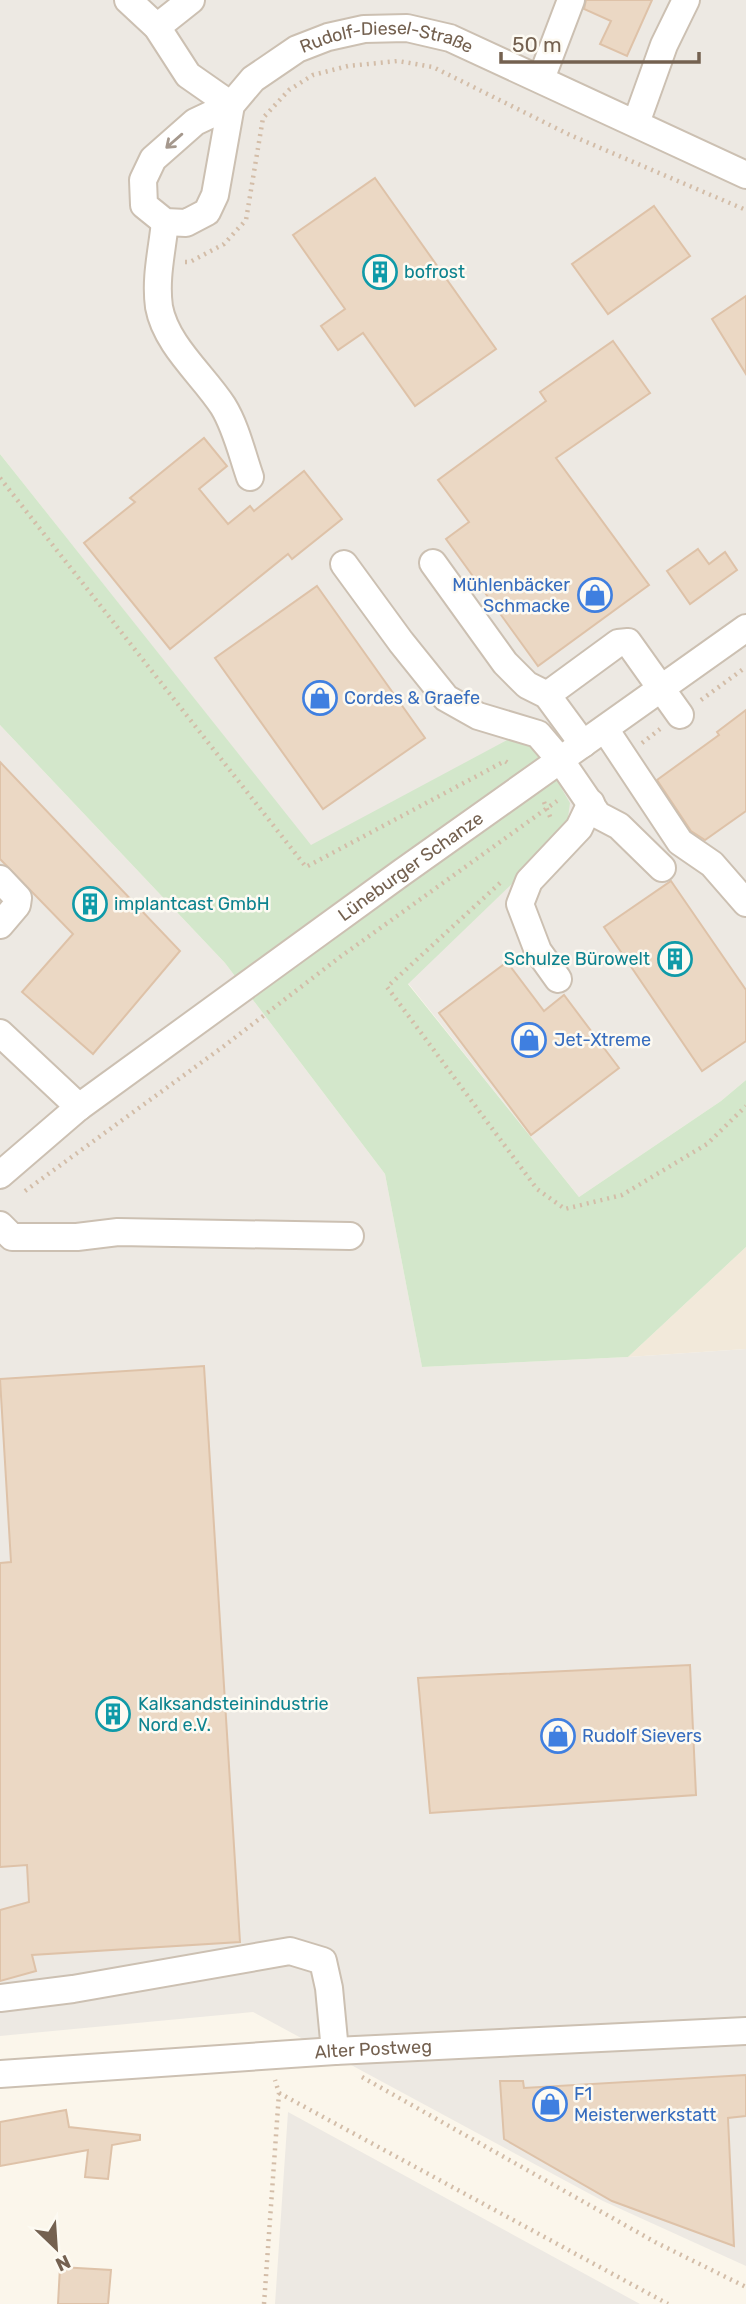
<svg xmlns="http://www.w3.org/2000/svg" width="746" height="2304" font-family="Rubik,sans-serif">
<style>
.residential{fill:#f2e9da}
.industrial{fill:#ede9e3}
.green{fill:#d3e7cb}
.building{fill:#ebd8c4;stroke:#dec2a8;stroke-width:2}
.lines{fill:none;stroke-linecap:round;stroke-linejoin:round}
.minor-casing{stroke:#ccc0b2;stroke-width:30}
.path{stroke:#d3bda8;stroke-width:4.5;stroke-dasharray:2 5;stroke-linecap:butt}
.minor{stroke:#fff;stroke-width:26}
.oneway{stroke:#a5988d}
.labels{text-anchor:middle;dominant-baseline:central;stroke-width:5;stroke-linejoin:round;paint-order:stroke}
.street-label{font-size:18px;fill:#746150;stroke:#fdfaf2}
.culture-label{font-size:18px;fill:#0d838f;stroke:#fdfaf2;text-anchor:start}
.shop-label{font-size:18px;fill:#366cbe;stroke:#fdfaf2;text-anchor:start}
</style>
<rect width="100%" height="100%" fill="#fbf6eb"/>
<path class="residential" d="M746 1247V1349L628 1357Z"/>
<path class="industrial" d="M0 0H746V1080L721 1101 579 1197 408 983 566 832 509 740 311 846 0 454Z
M0 725 225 963 385 1174 422 1367 628 1357 746 1349V2266L603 2201 253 2012 0 2036Z
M288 2112 640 2304H275Z"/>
<path class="green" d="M0 454 311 845 509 739 536 745 570 803 566 832 408 984 579 1197 721 1101 746 1080V1247L628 1357 422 1367 385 1174 225 963 0 725Z"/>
<path class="building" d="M586 0H652L627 56 600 44 611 21 584 9Z
M375 178 496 349 415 406 363 333 338 350 321 326 345 309 293 235Z
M654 206 690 256 608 314 572 264Z
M746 296V374L712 319Z
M613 341 650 393 556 458 649 585 538 666 446 539 469 522 438 480 546 401 540 392Z
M204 438 227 466 199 489 228 524 250 506 254 511 304 471 342 519 292 559 288 554 170 649 84 543 135 502 130 498Z
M698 549 709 564 725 552 737 570 690 604 667 571Z
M317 586 425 738 323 809 215 658Z
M746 710V811L705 840 691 831 657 780 719 735 717 732Z
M0 762 180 951 93 1054 22 992 73 934 0 859Z
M671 881 746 990V1041L702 1071 604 927Z
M507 962 544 1011 564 995 619 1068 531 1135 439 1013Z
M204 1366 240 1942 32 1955 36 1971 0 1981V1910L29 1902 27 1865 0 1867V1563L11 1562 0 1379Z
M690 1665 696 1795 430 1813 418 1678Z
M746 2075V2116L728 2118 734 2246 612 2201 504 2139 500 2081H523L524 2088Z
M66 2110 69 2127 140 2135V2140L112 2145 108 2179 85 2177 88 2150 0 2166V2122Z
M60 2267 111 2270 108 2304H58Z"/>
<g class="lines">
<g class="minor-casing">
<g id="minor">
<path d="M128 0 157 27 188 75 231 105"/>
<path d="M157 27 191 0"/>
<path d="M541 79 571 0"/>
<path id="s1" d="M231 105 215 195 207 212 186 223 165 222 144 205 143 180 153 159 195 122 231 105 253 79 297 49 328 37 364 29 407 28 450 38 746 175"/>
<path d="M636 123 664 45 686 0"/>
<path d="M165 222C162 251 155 278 159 307 166 345 203 375 223 406 236 427 242 454 250 477"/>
<path d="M433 563 505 663 527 685 547 695 583 744"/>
<path d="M344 564 401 642 446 698 478 716 538 734 561 761 598 815 619 826 662 868"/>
<path d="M547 695 618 643 628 642 680 715"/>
<path d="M605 729 680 842 712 864 746 903"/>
<path d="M0 879 18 898 17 905 0 925"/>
<path d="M558 979 538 951 520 904 529 881 579 828 591 803"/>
<path d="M0 1033 79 1107"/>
<path id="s2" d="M0 1175 79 1107 401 873 746 628"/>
<path d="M0 1225 12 1237H77L118 1232 350 1236"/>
<path d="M0 1998 73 1989 290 1951 323 1961 329 1988 335 2051"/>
<path id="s3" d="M0 2074 335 2051 746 2031"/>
</g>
</g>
<path class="path" d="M185 262H190L224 244 246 220 263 118 289 90 313 75 348 66 398 61 433 67 570 135 746 210
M0 478 306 867 505 761 511 765
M701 700 746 667
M642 743 660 729
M544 802 551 819
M500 883 387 987 537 1189 565 1209 622 1195 707 1144 746 1106
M25 1191 224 1046 340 957 557 801
M362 2077 655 2242 746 2287
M279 2093 668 2304
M264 2304 279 2093 275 2080"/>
<use href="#minor" class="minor"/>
</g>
<defs><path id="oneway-shaft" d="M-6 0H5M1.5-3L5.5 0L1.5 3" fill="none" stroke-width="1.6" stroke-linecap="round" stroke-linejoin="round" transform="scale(1.75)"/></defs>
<use class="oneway" href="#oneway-shaft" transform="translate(174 141) rotate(139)"/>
<defs>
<g id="building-ring" transform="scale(1.75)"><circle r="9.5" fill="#fdfaf2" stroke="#0f9aa8" stroke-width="1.5"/><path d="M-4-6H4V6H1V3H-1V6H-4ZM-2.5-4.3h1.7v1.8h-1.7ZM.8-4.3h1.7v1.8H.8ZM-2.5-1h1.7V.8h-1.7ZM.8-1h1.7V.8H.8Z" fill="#0f9aa8"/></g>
<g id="shop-ring" transform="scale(1.75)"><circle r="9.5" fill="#fdfaf2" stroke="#3f7fe0" stroke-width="1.5"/><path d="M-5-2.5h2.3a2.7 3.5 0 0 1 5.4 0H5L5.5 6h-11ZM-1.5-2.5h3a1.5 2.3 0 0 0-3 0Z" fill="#3f7fe0"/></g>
</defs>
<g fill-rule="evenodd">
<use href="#building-ring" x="380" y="272"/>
<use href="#shop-ring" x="595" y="595"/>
<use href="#shop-ring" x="320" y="698"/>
<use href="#building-ring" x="90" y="904"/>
<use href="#building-ring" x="675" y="959"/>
<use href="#shop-ring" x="529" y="1040"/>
<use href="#building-ring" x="113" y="1714"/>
<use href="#shop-ring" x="558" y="1736"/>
<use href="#shop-ring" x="550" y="2104"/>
</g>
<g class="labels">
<g class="street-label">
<text stroke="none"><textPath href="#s1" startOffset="506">Rudolf-Diesel-Straße</textPath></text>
<text stroke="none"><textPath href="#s2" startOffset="514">Lüneburger Schanze</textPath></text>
<text stroke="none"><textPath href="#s3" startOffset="374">Alter Postweg</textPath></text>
</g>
<g class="culture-label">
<text x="404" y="272">bofrost</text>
<text x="114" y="904">implantcast GmbH</text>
<text x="650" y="959" text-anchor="end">Schulze Bürowelt</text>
<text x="138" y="1704">Kalksandsteinindustrie<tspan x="138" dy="21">Nord e.V.</tspan></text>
</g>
<g class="shop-label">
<text x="570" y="585" text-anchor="end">Mühlenbäcker<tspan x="570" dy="21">Schmacke</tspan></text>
<text x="344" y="698">Cordes &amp; Graefe</text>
<text x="554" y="1040">Jet-Xtreme</text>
<text x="582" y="1736">Rudolf Sievers</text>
<text x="574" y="2094">F1<tspan x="574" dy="21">Meisterwerkstatt</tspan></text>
</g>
</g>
<g transform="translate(56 2248) rotate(155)" stroke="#fdfaf2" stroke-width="5" paint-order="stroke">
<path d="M0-5L12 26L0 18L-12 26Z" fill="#746150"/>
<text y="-10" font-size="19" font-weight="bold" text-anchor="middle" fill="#746150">N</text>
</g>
<path d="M501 52v10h198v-10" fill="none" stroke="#746150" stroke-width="3.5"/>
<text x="512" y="52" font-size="21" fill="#746150" stroke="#fdfaf2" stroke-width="5" paint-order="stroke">50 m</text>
</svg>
